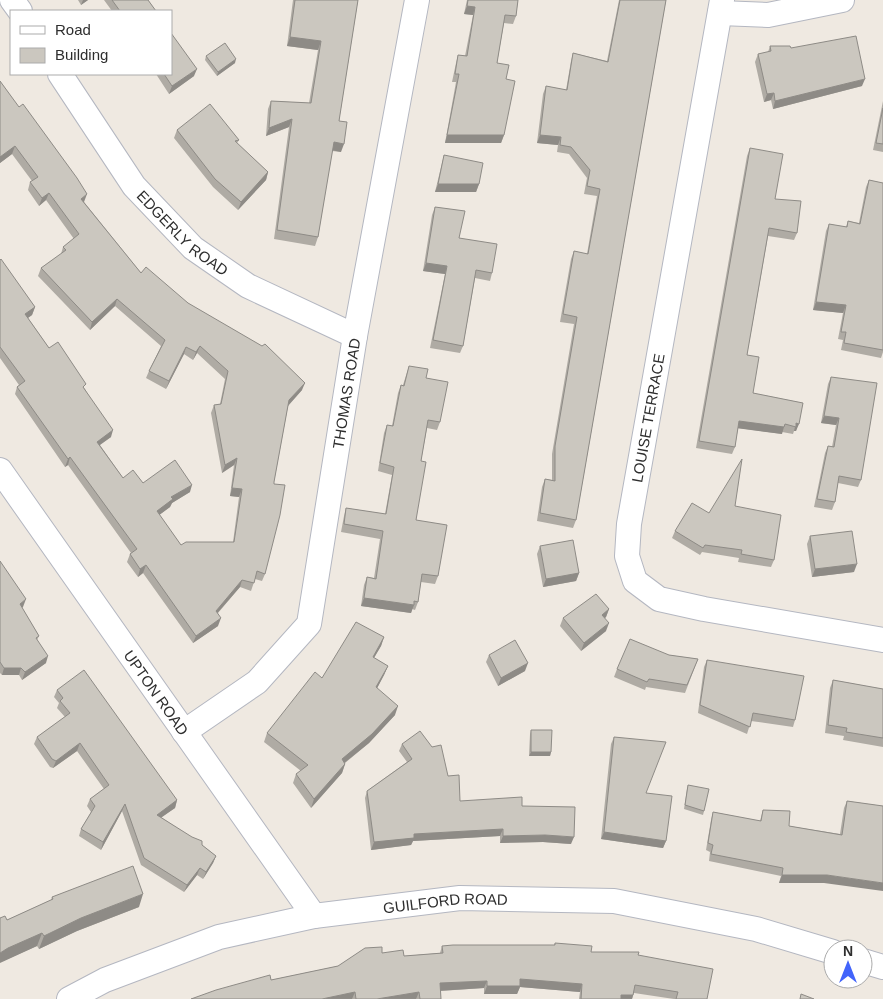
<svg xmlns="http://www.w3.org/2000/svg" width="883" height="999" font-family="Helvetica,sans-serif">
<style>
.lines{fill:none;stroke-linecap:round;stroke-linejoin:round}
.minor-casing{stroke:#b4b7c1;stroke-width:26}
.minor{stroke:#fff;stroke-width:24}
.wall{fill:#afaba4}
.shaded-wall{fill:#8e8b86}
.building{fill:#cbc7bf;stroke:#8e8b86}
.labels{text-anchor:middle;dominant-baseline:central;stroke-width:4.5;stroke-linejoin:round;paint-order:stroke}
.street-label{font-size:15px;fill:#2e2e2e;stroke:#fff}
</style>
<rect width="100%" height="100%" fill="#efe9e1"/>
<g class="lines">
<g class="minor-casing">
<g id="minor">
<path d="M12 0 20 11"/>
<path d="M722 0 629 524 627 556 635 581 659 599 704 609 883 640"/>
<path d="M720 13 768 15 842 0"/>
<path id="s1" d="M60 74 134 186 193 248 248 286 355 336"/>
<path id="s2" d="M0 470 314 916"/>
<path id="s3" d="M184 732 257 682 309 624 355 336 417 0"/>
<path d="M863 961 883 967"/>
<path id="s4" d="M69 999 105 980 219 937 314 916 460 898 614 901 756 929 833 952"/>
</g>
</g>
<use href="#minor" class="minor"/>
</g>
<path class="wall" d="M78 0H88L81 5Z
M104 0H148L156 11H112Z
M293 0H358L339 121 341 152 332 151 318 237 315 246 274 239 289 127 266 136 268 109 271 101 309 103 318 50 287 46Z
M467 0H518L516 16 513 24 504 23 497 63 506 79 504 135 501 143H445L456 82H452L456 63 458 55 465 56 473 15 464 14Z
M619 0H666L576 520 573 528 537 521 542 487 545 479 552 480V454L574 324 560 322 571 259 574 251 587 254 597 196 584 194 587 178 569 154 557 152 558 145 537 143 543 94 546 86 566 90 571 61 573 53 607 61Z
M770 46 791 48 862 86 773 109 771 100 764 102 755 62 758 54 768 52Z
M206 56 235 63 217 76 205 60Z
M156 74H171L194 76 169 94Z
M0 81 84 202 141 273 188 303 302 390 288 406 274 482 265 574 262 581 255 579 251 591 240 587 218 613V626L193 643 143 573 138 577 127 562 130 554 131 553 68 465 65 467 15 394 17 387 19 385 0 358V260L35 307 32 315 28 318 49 348 85 389 111 437 100 445 123 478 143 483 190 492 172 503 170 507 159 515 181 545 233 542 239 497 230 496 234 465 222 473 211 413 214 405 220 404 225 379 197 353 193 360 184 354 166 389 146 378 149 371 161 346 115 306 90 330 38 276 41 268 61 254 63 247 74 239 46 200 39 206 28 190 30 182 32 181 12 154 0 163Z
M883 101V152L873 150Z
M177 130 239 140 237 143 268 172 266 180 238 210 213 187 174 138Z
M750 148 775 199 797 233 794 240 768 236 747 355 753 393 803 403 796 431H794L793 434 782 432V434L738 428 735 447 732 454 696 448 747 156Z
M444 155 479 184 476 192H435L442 163Z
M869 180 883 183V352L881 358 841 350 843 340 838 339 843 313 813 310 826 231 829 224 846 227 848 221 859 223 866 187Z
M435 207 459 238 492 273 490 281 475 278 463 346 460 353 430 348 445 274 423 271 432 215Z
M409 366 426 378 440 422 437 430 427 428 421 461 416 520 438 576 435 584 421 582 418 602 415 610 412 609 411 613 361 606 364 585 367 577 374 578 380 539 341 532 344 516 346 508 385 514 392 475 378 471 384 433 387 425 392 426 398 393 401 385H403Z
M831 377 861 480 858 487 838 483 835 502 832 510 814 507 825 453 828 446 832 447 836 425 821 423 828 384Z
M735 506 774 560 771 567 738 562 739 558 702 552 700 555 672 538 675 531 709 513Z
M810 536 854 572 812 577 807 544Z
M540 546 579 573 576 581 543 587 537 554Z
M0 561 23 607 22 608 39 636 37 640 46 663 22 680 19 675H2L0 673Z
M609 609 606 617 605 618 606 631 581 651 560 626 563 618Z
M384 637 381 646 374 658 388 666 384 675 377 688 395 715 369 743 345 763V764L342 773 311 808 293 783 296 774 301 771 264 742 267 733 322 678Z
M489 655 525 671 498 686 486 662Z
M669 655 698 659 685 693 646 687 645 690 614 677 617 669Z
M707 660 795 720 793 727 751 721 747 734 698 713 704 667Z
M833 680 883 689V747L843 740 844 736 825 733 830 688Z
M57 690 177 800 175 808 161 817 202 845 216 856 213 863 203 879 197 875 184 892 141 865 122 811 101 850 79 836 81 829 91 812 87 806 90 799 104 789 77 751 53 768 50 767 34 744 37 737 65 717 57 708 59 703 54 697Z
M531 730 551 752 550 756H529L530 734Z
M614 737 646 793 666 841 663 848 601 839 611 744Z
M402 744 448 776 460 801 522 806 571 844 543 842 500 843V836L413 841 411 845 371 850 365 798 367 791 407 762 399 751Z
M688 785 704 811 703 815 684 809 687 789Z
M847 801 883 806 824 883H779L781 876 709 861 710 852 706 850 711 820 713 812 760 821 763 810 789 826 840 834 844 808Z
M52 897 139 907 77 931 39 949 37 946 3 961 7 920 51 900Z
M555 943 591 952 638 955 707 999H674L634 993 632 999H579L580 992 520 987 517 994H484V988L440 991 441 999H191L271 980 338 966 382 953 404 956 440 953 442 946 554 945Z"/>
<path class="shaded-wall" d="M83 0H88L81 5Z
M467 6 475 7 473 15 464 14Z
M290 37 321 41 318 50 287 46Z
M236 59 235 63 217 76 218 72Z
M197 69 194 76 169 94 172 86Z
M865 79 862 86 773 109 775 101Z
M774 93 771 100 764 102 767 94Z
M292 119 289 127 266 136 269 128Z
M447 135H504L501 143H445Z
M540 135 561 137 558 145 537 143Z
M334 142 344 144 341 152 331 150Z
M15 146 12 154 0 163V157Z
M268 172 266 180 238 210 241 202Z
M438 184H479L476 192H435Z
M49 193 46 200 39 206 42 198Z
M87 194 84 202 78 206 81 199Z
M426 263 447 266 445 274 423 271Z
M117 299 115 306 90 330 92 322Z
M816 302 846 305 843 313 813 310Z
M35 307 32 315 22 322 25 314Z
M200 346 197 353 193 360 196 352Z
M186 347 184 354 166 389 169 381Z
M305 383 302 390 286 408 289 400Z
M824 416 839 418 836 425 821 423Z
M739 421 784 427 782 434 736 428Z
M796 423 799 424 796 431H794Z
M113 430 111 437 94 449 97 442Z
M70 457 68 465 65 467 68 459Z
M237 458 234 465 222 473 225 465Z
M192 485 190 492 172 503 170 507 154 519 157 511 171 497Z
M232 488 242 489 239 497 230 496Z
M857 564 854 572 812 577 815 569Z
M146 565 143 573 138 577 140 569Z
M579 573 576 581 543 587 546 579Z
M242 580 240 587 213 618 216 611Z
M364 598 414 605 411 613 361 606Z
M26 599 23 607 17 611 20 604Z
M609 609 606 617 599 623 602 615Z
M221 618 218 626 193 643 196 636Z
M609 623 606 631 581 651 584 643Z
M384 637 381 646 369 666 373 657Z
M48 656 46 663 22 680 25 672Z
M528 663 525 671 498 686 501 678Z
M388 666 384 675 373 696 376 687Z
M4 668H21L19 675H2Z
M398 706 395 715 369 743 338 768 342 759Z
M80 743 77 751 53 768 56 761Z
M531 752H551L550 756H529Z
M345 764 342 773 311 808 314 799Z
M177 800 175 808 155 822 157 815Z
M125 804 122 811 101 850 103 842Z
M503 829 500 836 413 841 411 845 371 850 374 842 414 834Z
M604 832 666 841 663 848 601 839Z
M545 835 574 837 571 844 543 842 500 843 503 836Z
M216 856 213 863 203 879 206 872Z
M200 868 197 875 184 892 187 885Z
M782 875H827L883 883V891L824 883H779Z
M143 894 139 907 77 931 39 949 44 936 81 918Z
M42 933 37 946 0 963V953L8 948Z
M520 979 582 984 580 992 520 987 517 994H484L487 986Z
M487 981 484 988 437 991 440 983Z
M355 992 352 999H322Z
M419 992 416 999H377Z
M621 995H633L632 999H620Z"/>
<path class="building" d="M112 0H148L156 11H120Z
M295 0H358L339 121 347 122 344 144 334 142 318 237 277 230 292 119 269 128 271 101 311 103 321 41 290 37Z
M468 0H518L516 16 505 15 497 63 509 65 506 79 515 81 504 135H447L459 74H455L458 55 467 56 475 7 467 6Z
M620 0H666L576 520 540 513 545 479 555 481V446L577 317 563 314 574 251 588 254 600 189 587 186 590 170 571 147 560 145 561 137 540 135 546 86 567 90 573 53 608 62Z
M171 33 197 69 172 86 164 74H171Z
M856 36 865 79 775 101 774 93 767 94 758 54 771 51 770 46H790L791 48Z
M225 43 236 59 218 72 206 56Z
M0 81 19 107 23 104 77 178 87 194 81 199 141 273 146 267 188 303 262 346 265 344 305 383 289 400 274 482V484L285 485 280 515 265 574 257 571 254 583 242 580 216 611 221 618 196 636 146 565 140 569 130 554 137 549 70 457 68 459 17 387 25 381 0 347V260L1 259 35 307 25 314 49 348 58 342 86 384 83 387 113 430 97 442 123 478 133 470 143 483 175 460 192 485 171 497 173 499 157 511 181 545 186 542H234L242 489 232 488 237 458 225 465 214 405 221 404 228 371 200 346 196 352 186 347 169 381 149 371 165 340 117 299 92 322 41 268 66 250 63 247 79 234 49 193 42 198 30 182 38 177 15 146 0 157Z
M210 104 239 140 235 141 268 172 241 202 215 179 177 130Z
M883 108V144L876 143Z
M750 148 783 154 775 199 801 201 797 233 769 228 747 355 759 357 753 393 803 403 799 424 796 423V427L785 424 784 427 739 421 735 447 699 441Z
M444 155 483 163 479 184H438Z
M869 180 883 183V350L844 343 846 332H841L846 305 816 302 829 224 847 227 848 221 860 224Z
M435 207 465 211 459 238 497 244 492 273 476 270 463 346 433 340 447 266 426 263Z
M409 366 428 369 426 378 448 382 440 422 428 420 421 461 426 462 416 520 447 525 438 576 422 574 418 602 414 601V605L364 598 367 577 376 579 383 531 344 524 346 508 386 514 394 467 380 463 387 425 393 426 401 385 404 386Z
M831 377 877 383 861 480 839 476 835 502 817 499 828 446 834 447 839 418 824 416Z
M742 459 735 506 781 515 774 560 741 554 742 550 705 545 703 548 675 531 692 503 709 513Z
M852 531 857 564 815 569 810 536Z
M573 540 579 573 546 579 540 546Z
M0 561 26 599 20 604 39 636 36 638 48 656 25 672 21 668H4L0 662Z
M596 594 609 609 602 615 609 623 584 643 563 618Z
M356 622 384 637 373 657 388 666 376 687 398 706 372 734 342 759 345 764 314 799 296 774 308 765 267 733 315 672 322 678Z
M630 639 669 655 698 659 687 685 649 679 647 682 617 669Z
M515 640 528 663 501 678 489 655Z
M707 660 804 676 795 720 753 713 750 727 700 705Z
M84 670 177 800 157 815 192 837 202 841V845L216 856 206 872 200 868 187 885 144 858 125 804 103 842 81 829 95 806 90 799 109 785 80 743 56 761 52 759 37 737 70 713 60 701 63 698 57 690Z
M833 680 883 689V738L846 732 847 728 828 725Z
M531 730H552L551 752H531Z
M420 731 432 747 441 745 448 776 459 775 460 801 522 797V806L575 807 574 837 545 835 503 836V829L414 834V838L374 842 367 791 412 759 402 744Z
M614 737 666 742 646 793 672 796 666 841 604 832Z
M688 785 709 789 704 811 685 805Z
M847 801 883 806V883L827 875H782L783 868 711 854 713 845 708 843 713 812 761 821 763 810 790 811 789 826 842 835Z
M133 866 143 894 81 918 44 936 42 933 8 948 0 953V918L5 916 7 920 53 899 52 897Z
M555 943 592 946 591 952H639L638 955 713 969 707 999H676L678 992 635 985 633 995H621V999H581L582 984 520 979V986H487V981L440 983 441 999H420L419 992 377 999H356L355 992 322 999H191L216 990 270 975 271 980 338 966 365 948 382 947V953L403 950 404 956 443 953 442 946 453 945H555Z
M801 994 814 999H800Z"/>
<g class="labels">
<g class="street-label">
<text stroke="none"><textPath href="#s1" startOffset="202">EDGERLY ROAD</textPath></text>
<text stroke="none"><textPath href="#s3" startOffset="400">THOMAS ROAD</textPath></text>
<text transform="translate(648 418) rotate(-80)">LOUISE TERRACE</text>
<text stroke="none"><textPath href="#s2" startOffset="272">UPTON ROAD</textPath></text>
<text stroke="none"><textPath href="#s4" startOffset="392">GUILFORD ROAD</textPath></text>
</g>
</g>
<rect x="10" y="10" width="162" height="65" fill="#ffffff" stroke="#ababab"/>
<rect x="20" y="26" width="25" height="8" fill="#ffffff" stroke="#ababab"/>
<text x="55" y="35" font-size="15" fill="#2e2e2e">Road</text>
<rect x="20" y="48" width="25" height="15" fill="#cbc7bf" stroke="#ababab"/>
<text x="55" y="60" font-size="15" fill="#2e2e2e">Building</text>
<g transform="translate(848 964)"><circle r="24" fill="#ffffff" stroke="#ababab"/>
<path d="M0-4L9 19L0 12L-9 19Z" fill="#4264fb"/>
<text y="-8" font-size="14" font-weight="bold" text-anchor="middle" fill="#2e2e2e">N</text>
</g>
</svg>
